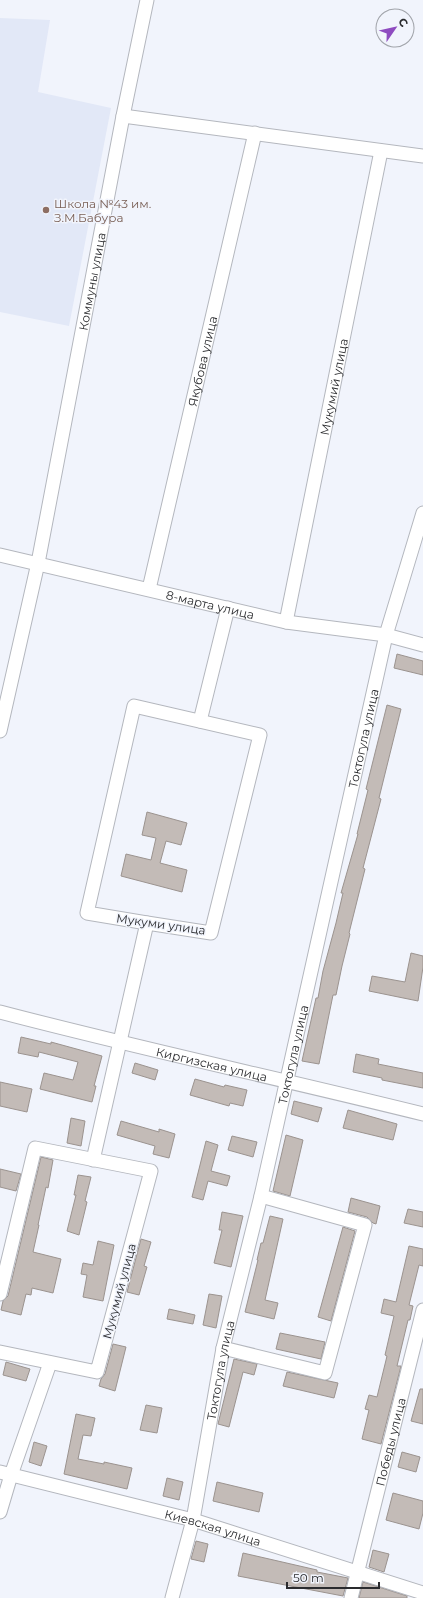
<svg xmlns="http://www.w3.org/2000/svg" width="423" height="1598" font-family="Montserrat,sans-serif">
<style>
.built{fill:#e2e8f7}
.building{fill:#c3bbb7;stroke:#9b938f}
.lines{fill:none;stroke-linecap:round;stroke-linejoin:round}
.minor-casing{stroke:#b4b7be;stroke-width:15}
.minor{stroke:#fff;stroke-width:13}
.education-dot{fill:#8d6e63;stroke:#f1f4fc;stroke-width:1.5}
.labels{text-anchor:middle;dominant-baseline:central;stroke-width:3;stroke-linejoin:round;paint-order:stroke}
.education-label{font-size:12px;fill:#785e54;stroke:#f1f4fc;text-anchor:start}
.street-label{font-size:12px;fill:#2a2b2e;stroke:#f1f4fc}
</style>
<rect width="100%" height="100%" fill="#f1f4fc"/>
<path class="built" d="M0 18 50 20 38 92 111 108 69 326 0 312Z"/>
<path class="building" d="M397 654 423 661V675L394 668Z
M387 705 401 709 379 798 381 799 363 868 365 869 349 933 350 934 342 966 336 995H333L319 1064 302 1061 316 998H318L323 971 336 923 343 893H341L358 834H357L368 790 366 789Z
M147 812 187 823 181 845 166 841 160 863 187 870 182 892 121 876 126 854 151 860 156 838 142 835Z
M411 953 423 956V967L418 1001 369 991 372 976 405 982Z
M21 1037 51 1044V1042L102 1056 94 1086H96L92 1102 40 1089 44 1073 73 1080 78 1062 39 1052 38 1057 18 1053Z
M356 1054 379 1059 378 1064 423 1073V1088L382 1080V1078L353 1072Z
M135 1063 158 1070 155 1080 132 1073Z
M195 1079 224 1087 225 1085 247 1090 243 1106 230 1103 229 1106 190 1095Z
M0 1082 32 1089 27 1112 0 1106Z
M294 1101 322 1108 318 1122 291 1114Z
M348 1110 397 1124 393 1140 343 1128Z
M71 1118 85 1121 81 1146 67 1143Z
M121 1121 159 1132V1129L175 1134 169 1158 153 1154 155 1146 117 1135Z
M286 1135 303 1140 290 1196 273 1191Z
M232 1136 257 1142 253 1157 228 1150Z
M206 1141 218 1145 211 1171 230 1176 227 1186 208 1181 203 1200 192 1197Z
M41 1157 53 1160 48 1188 46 1187 38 1225H39L33 1252 61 1259 53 1293 32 1288 31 1295 26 1294 21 1315 1 1310 3 1301 8 1296Z
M0 1169 21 1174 16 1191 0 1187Z
M78 1175 91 1177 85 1201 87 1202 79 1235 67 1231 76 1195H74Z
M351 1198 380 1206 376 1224 373 1223 367 1217 348 1212Z
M408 1209 423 1212V1227L404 1223Z
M222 1212 243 1216 231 1267 214 1263 222 1230H219Z
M270 1216 283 1219 265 1300 278 1303 274 1319 245 1312 258 1260H257L261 1243H263Z
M343 1227 355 1231 331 1321 318 1317Z
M141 1239 151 1242 144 1266 147 1267 139 1295 127 1292Z
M98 1241 114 1245 103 1301 83 1297 87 1275 81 1274 83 1263 93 1265Z
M409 1246 423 1249V1266L419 1265 409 1305 413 1306 410 1320H408L397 1366H401L381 1444 362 1439 369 1410 365 1409 369 1395 377 1397 387 1356 385 1355 394 1316 381 1313 384 1299 396 1302Z
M209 1294 222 1296 216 1328 203 1325Z
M169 1309 195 1315 193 1324 167 1319Z
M280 1333 325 1342 321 1359 276 1349Z
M113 1344 126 1347 115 1391 99 1386 101 1379 105 1374Z
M234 1359 257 1364 254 1375 243 1372 229 1427 218 1424Z
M6 1362 30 1369 26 1381 3 1375Z
M287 1372 338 1383 334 1398 283 1386Z
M420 1389H423V1424L411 1421Z
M146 1405 162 1408 157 1433 140 1430Z
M76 1414 95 1418 91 1436 83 1435 78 1459 104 1464V1462L132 1468 127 1489 64 1474Z
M34 1442 47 1446 41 1466 29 1462Z
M402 1452 420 1457 416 1472 398 1467Z
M167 1478 183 1482 179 1500 163 1496Z
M217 1482 263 1493 259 1512 213 1501Z
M393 1493 423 1501V1513L419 1529 386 1520Z
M196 1541 208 1544 204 1562 191 1559Z
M373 1550 389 1554 384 1572 369 1567Z
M243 1553 317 1570V1572L348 1578 343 1596 238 1576Z
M363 1582 407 1596V1598H359Z"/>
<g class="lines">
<g class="minor-casing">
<g id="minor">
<path d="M123 116 423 156"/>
<path id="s1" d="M0 555 286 622 386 635 423 645"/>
<path id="s2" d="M149 589 255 133"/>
<path id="s3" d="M286 622 381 151"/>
<path d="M134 706 260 735 211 933 147 923 87 913Z"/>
<path d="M200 721 228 608"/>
<path id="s4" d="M0 731 38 563 123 116 147 0"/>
<path id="s5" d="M0 1012C141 1049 282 1079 423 1114"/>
<path d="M93 1160 147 923"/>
<path d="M0 1294 35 1148 151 1171 97 1372 0 1352"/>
<path d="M223 1348 325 1373 365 1225 261 1196"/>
<path id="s6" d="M0 1472 193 1520 423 1593"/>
<path d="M0 1512 11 1475 50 1363"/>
<path id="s7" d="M172 1598 193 1520 223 1348 261 1196 386 635 423 513"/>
<path id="s8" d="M351 1598 423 1310"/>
</g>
</g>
<use href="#minor" class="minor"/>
</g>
<circle class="education-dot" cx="46" cy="210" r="4"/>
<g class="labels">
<g class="education-label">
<text x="54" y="203">Школа №43 им.<tspan x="54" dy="14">З.М.Бабура</tspan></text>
</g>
<g class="street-label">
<text stroke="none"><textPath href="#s4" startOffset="459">Коммуны улица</textPath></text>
<text stroke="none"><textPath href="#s2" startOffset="234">Якубова улица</textPath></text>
<text stroke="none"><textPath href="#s3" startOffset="240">Мукумий улица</textPath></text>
<text stroke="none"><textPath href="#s1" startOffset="216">8-марта улица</textPath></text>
<text stroke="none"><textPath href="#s7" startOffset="881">Токтогула улица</textPath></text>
<text transform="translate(161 924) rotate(8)">Мукуми улица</text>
<text stroke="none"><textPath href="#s7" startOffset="557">Токтогула улица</textPath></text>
<text stroke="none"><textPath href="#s5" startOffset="218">Киргизская улица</textPath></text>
<text transform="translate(119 1291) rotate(-75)">Мукумий улица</text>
<text stroke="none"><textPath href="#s7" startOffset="233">Токтогула улица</textPath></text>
<text stroke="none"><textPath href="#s8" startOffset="161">Победы улица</textPath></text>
<text stroke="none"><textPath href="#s6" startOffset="220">Киевская улица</textPath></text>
</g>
</g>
<g transform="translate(395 28) rotate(56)"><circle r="19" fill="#f1f4fc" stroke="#a1a4aa"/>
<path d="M0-3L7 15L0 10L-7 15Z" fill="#8e4bc0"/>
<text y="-6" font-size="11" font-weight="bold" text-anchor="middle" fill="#2a2b2e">С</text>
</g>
<path d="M287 1582v6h92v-6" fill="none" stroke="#2a2b2e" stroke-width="2"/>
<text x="293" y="1582" font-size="12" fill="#2a2b2e" stroke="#f1f4fc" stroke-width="3" paint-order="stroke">50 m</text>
</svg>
